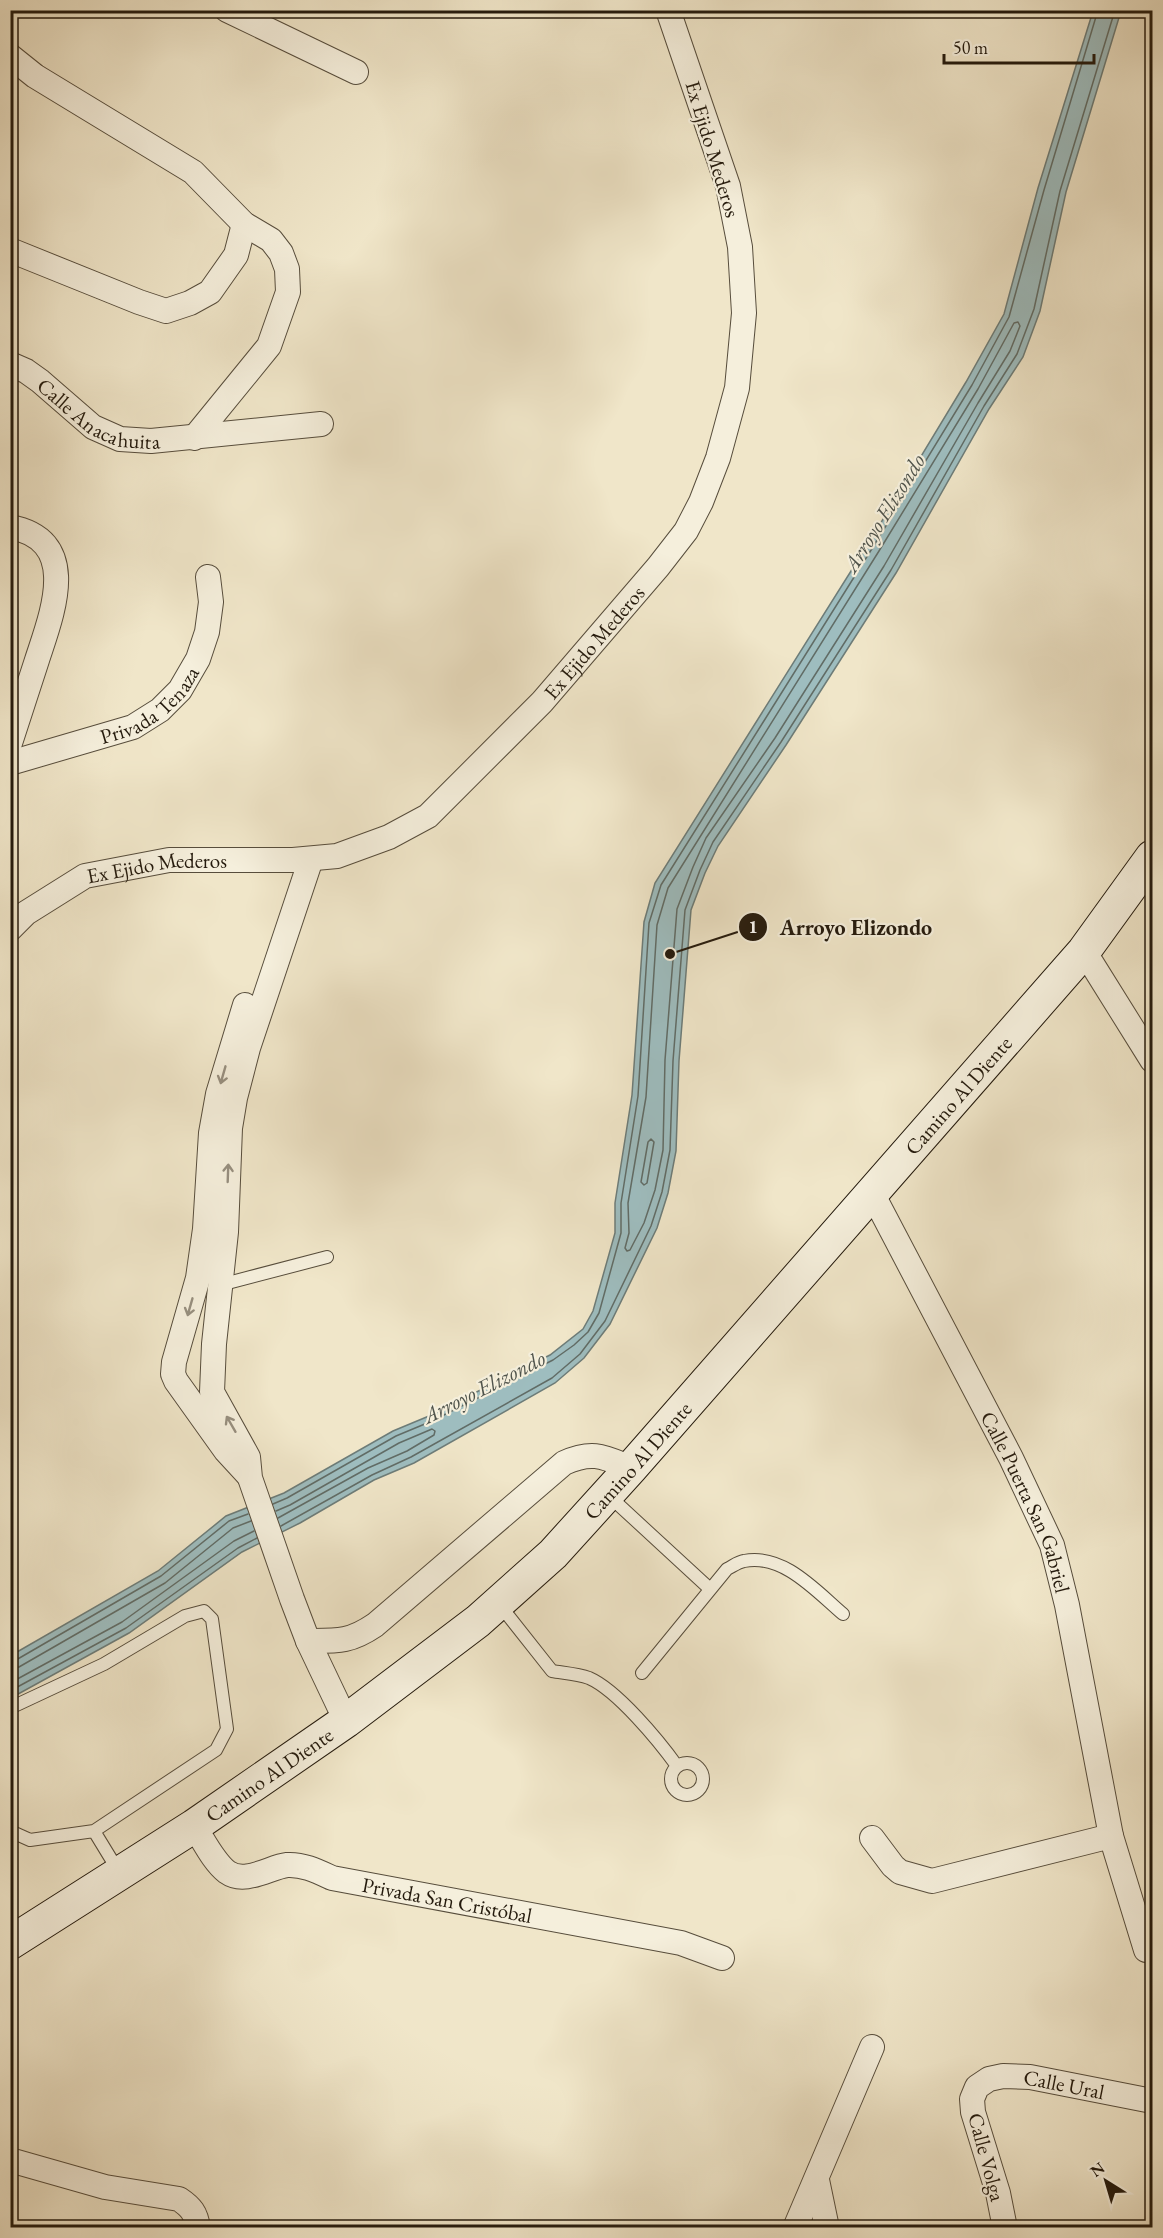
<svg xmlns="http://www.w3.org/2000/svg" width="1163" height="2238" font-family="'EB Garamond',serif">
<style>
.water{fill:#9ebdbf;stroke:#6d7c78;stroke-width:1.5}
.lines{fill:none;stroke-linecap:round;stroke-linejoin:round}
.shore{stroke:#616c66;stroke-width:1.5}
.lane-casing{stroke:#574d3c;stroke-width:14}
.street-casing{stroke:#574d3c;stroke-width:26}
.secondary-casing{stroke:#241a0d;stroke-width:35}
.lane{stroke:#f5efdc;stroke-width:12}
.street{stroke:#f5efdc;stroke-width:24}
.secondary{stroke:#f5efdc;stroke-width:33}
.oneway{stroke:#978f7f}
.labels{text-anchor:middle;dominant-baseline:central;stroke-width:4.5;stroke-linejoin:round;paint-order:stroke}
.street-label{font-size:21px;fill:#241a0d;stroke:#f5efdc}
.water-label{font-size:22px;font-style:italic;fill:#4f534b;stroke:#f5efdc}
.leader{fill:none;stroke:#241a0d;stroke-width:2}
.callout-dot{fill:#241a0d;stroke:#f5efdc;stroke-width:2}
.mark-label{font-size:18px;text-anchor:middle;font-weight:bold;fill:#fff}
.callout-label{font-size:22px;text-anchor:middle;font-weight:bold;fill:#241a0d;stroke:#f5efdc;stroke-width:4.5;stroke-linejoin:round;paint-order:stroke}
</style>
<rect width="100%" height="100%" fill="#f0e6c9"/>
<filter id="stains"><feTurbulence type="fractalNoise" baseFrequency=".00333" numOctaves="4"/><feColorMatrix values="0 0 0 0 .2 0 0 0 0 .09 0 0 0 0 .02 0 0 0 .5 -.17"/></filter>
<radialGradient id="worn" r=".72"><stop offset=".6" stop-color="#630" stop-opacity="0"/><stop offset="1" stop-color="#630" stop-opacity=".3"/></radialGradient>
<path class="water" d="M1093 11H1121L1066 192 1040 311 1023 357 989 409 896 573 786 745 718 846 705 873 691 910 679 1061 676 1151 668 1193 657 1228 610 1324 584 1358 555 1383 414 1463 374 1480 300 1523 242 1552 129 1633 11 1698 10 1656 158 1571 226 1516 284 1493 393 1431 429 1416 550 1355 583 1329 593 1311 615 1233V1203L632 1095 644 922 655 883 868 544 966 382 1004 314 1038 188Z"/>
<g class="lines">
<path class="shore" d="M1018 322 1020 326 1010 351 978 403 884 566 775 738 706 838 693 867 677 909 665 1060 663 1150 655 1190 644 1223 630 1250 627 1251 625 1248 629 1233 628 1203 646 1097 657 925 668 888 879 551 978 389 1014 323Z
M651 1139 654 1142 647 1183 644 1185 641 1182 648 1142Z
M273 1504 287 1498 396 1436 432 1421 553 1360 574 1345 588 1332 599 1313 621 1233V1203L638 1096 649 923 661 885 873 547 972 385 1009 317 1044 190 1098 10
M276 1511 290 1505 399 1443 432 1429 435 1431 434 1435 407 1451 368 1468 278 1518
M281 1526 372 1475 411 1457 552 1378 580 1354 605 1321 651 1226 662 1192 670 1150 673 1061 685 910 700 870 713 842 781 742 891 570 984 406 1017 354 1034 309 1060 191 1115 10
M10 1661 16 1660 161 1576 229 1521 248 1514
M10 1668 19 1667 165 1583 233 1528 251 1521
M10 1683 122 1622 234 1541 254 1531
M10 1691 126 1628 238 1548 257 1538"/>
<g class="lane-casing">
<path id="lane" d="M217 1284 220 1285 327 1257
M608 1495 710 1589
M499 1604 552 1671C564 1673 578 1674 589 1678 617 1690 659 1741 677 1766
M642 1673 727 1569C733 1566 738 1562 744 1561 783 1553 816 1591 843 1614
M10 1708 104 1664 185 1616 204 1611 212 1619 227 1729 216 1750 94 1831 119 1872
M671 1779a16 16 0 1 1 32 0a16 16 0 1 1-32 0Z
M10 1831 30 1840 94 1831"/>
</g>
<g class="street-casing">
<g id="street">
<path d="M227 10 356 72"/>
<path d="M10 56 35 76 193 172 244 224 271 240 281 253 287 269 288 292 269 346 194 438"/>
<path d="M10 250 139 302 166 311 190 303 210 292 236 255 244 224"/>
<path id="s1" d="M10 364 26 371 40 381 93 427 120 439 151 441 321 424"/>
<path d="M10 527C82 540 52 614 37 660 28 688 19 715 10 743"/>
<path id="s2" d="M10 763 133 727 160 710 180 690 198 659 207 632 211 602 208 577"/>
<path d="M311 859 248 1048 235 1098 230 1128 226 1232 214 1344 212 1392 248 1457 250 1478 292 1599 308 1641 346 1721"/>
<path id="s3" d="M10 929 26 913 85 876 169 860H293L337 856 389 837 428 816 542 702 658 567 686 531 701 502 718 458 737 388 744 313 740 247 728 186 668 10"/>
<path d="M1084 951 1152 1060"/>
<path d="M245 1005 218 1094 211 1133 205 1229 198 1278 174 1362 173 1374 176 1381 226 1451 249 1476"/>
<path id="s4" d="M872 1193 1011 1458 1052 1545 1067 1605 1111 1836 1146 1950"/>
<path d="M308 1641C338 1641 350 1642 375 1625L564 1463C593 1450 604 1457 631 1468"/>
<path id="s5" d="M194 1826C204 1841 213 1861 227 1872 245 1885 270 1867 287 1865 303 1864 317 1871 332 1878L681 1943 722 1958"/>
<path d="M872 1838 893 1866 900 1872 932 1881 1111 1836"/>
<path d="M10 2160 105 2187 179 2199C191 2207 196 2213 198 2228"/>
<path d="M817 2180 827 2228"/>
<path d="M795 2228 872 2047"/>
<path id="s6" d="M1005 2228 998 2193 973 2112 972 2099 977 2087 989 2079 1003 2076 1030 2077 1152 2101"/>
</g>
</g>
<g class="secondary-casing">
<g id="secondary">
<path id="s7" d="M10 1943 194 1826 346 1721 478 1621 553 1554 631 1468 1084 951 1152 857"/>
</g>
</g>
<use href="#lane" class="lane"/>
<use href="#street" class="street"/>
<use href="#secondary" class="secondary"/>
</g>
<defs><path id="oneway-shaft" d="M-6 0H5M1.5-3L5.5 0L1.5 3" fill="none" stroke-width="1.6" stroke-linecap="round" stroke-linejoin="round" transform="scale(1.5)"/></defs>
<g class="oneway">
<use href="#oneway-shaft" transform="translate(223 1075) rotate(106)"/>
<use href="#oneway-shaft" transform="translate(228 1173) rotate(-88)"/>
<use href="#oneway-shaft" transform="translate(190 1307) rotate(106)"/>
<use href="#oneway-shaft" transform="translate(231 1424) rotate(-120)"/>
</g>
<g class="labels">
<g class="street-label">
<text transform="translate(713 149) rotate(73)">Ex Ejido Mederos</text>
<text stroke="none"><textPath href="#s1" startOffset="105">Calle Anacahuita</textPath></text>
<text stroke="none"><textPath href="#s3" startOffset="686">Ex Ejido Mederos</textPath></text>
<text stroke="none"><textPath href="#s2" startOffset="154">Privada Tenaza</textPath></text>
<text stroke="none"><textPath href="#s3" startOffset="165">Ex Ejido Mederos</textPath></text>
<text stroke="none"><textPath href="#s7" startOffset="1281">Camino Al Diente</textPath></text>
<text stroke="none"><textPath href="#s7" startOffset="795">Camino Al Diente</textPath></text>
<text stroke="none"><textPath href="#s4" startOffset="346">Calle Puerta San Gabriel</textPath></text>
<text stroke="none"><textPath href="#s7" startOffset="309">Camino Al Diente</textPath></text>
<text stroke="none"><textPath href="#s5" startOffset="284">Privada San Cristóbal</textPath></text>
<text stroke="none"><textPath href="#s6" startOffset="237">Calle Ural</textPath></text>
<text transform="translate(987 2157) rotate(75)">Calle Volga</text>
</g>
<g class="water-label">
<text transform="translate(884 513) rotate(-58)">Arroyo Elizondo</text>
<text transform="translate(484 1387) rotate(-27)">Arroyo Elizondo</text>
</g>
</g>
<path class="leader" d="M670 954L753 927"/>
<g class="callout-dot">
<circle cx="670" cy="954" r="6"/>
<circle cx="753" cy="927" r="15"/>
</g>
<g class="mark-label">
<text x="753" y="933">1</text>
</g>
<g class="callout-label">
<text x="856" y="935">Arroyo Elizondo</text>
</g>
<rect width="1163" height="2238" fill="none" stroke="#f0e6c9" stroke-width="36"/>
<rect x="12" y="12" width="1139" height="2214" fill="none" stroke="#241a0d" stroke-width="3"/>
<rect x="18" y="18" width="1127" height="2202" fill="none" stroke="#241a0d" stroke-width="1.5"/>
<g transform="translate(1106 2181) rotate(323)" stroke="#f5efdc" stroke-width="4.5" paint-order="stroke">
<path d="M0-4.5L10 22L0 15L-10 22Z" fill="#241a0d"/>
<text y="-9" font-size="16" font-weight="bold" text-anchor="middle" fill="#241a0d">N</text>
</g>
<path d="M944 54v9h150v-9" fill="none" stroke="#241a0d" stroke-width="3"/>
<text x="953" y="54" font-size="18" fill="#241a0d" stroke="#f5efdc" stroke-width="4.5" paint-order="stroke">50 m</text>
<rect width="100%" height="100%" filter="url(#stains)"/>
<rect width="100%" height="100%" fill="url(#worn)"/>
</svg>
